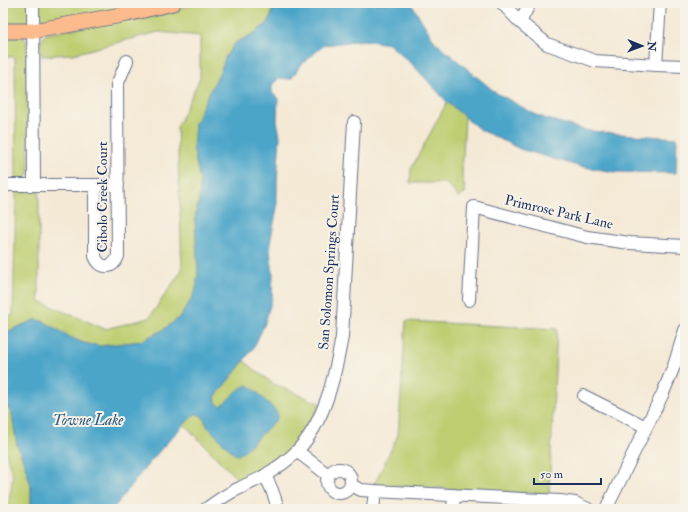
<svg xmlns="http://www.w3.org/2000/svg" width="688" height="512" font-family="'IM FELL Double Pica',serif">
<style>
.green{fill:#bdcd70;stroke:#6c7e67}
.water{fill:#4ca5c9;stroke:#346a94}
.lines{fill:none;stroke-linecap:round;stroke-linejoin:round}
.minor-casing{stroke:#677088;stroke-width:14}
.major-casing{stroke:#677088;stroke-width:17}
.minor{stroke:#fff;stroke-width:12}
.major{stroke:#fbbb8c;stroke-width:15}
.labels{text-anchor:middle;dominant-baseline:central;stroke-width:4;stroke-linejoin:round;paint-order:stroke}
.street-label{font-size:14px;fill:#1b2f5e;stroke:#f7f3e8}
.water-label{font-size:15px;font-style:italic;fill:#2c5883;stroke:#f7f3e8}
</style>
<rect width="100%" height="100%" fill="#f7f3e8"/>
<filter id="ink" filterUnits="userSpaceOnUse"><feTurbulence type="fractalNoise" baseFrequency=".025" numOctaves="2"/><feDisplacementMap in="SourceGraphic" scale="8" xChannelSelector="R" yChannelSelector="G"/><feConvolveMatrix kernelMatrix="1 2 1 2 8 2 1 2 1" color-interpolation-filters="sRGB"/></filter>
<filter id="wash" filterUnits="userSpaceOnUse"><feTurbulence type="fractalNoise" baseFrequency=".012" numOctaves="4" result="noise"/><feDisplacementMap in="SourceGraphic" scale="16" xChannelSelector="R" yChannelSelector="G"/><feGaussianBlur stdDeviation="0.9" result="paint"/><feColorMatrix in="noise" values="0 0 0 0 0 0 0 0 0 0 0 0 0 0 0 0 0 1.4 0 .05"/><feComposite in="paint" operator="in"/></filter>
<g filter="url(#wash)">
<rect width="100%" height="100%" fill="#f4e9d5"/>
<path class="green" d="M3 3H159L46 23 3 25Z
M199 3H272V13L268 24 253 34 235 43 225 58 221 70 203 105 198 169 200 182 199 202 196 212 195 221 198 272 196 289 191 300 180 317 163 330 141 341 100 346 83 343 70 337 43 321 35 320 20 326 3 334V316H13L16 192 39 191V301L105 329 149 318 182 270 177 127 200 78V36L158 32 73 54 42 56C40 45 38 43 46 34L171 11Z
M21 35 27 41 29 173 27 178 23 180H16L15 57H3V36Z
M447 102 465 117 462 176 466 193 462 195 459 198 446 183H410L411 169Z
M406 321 557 329 549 494 374 485 398 435Z
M244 361 272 383 321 404 306 428 288 453 263 472 240 482 184 424 195 414 201 415 204 419 207 426 234 454 243 452 276 420 278 415 242 387 227 401 221 406 216 403 215 397 218 393Z
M3 405 7 407 12 414 14 427 17 445 25 465 31 486V502L30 509H6L8 507 13 476 3 444Z"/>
<path class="water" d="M272 3H301L314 8H326L343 3H410L412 5 435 42 495 92 538 116 584 130 620 134 677 138 676 173 615 172 578 166 520 149 479 129 447 102 414 66 389 44 364 40 324 45 301 65 291 79 279 78 272 85V93L278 98 277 121 280 136 277 181V208L271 238 270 251 273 274 272 298 265 323 254 347 236 371 218 393 215 397 216 403 221 406C230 399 237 388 248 385L255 390 276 411 278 415 276 420 243 452 238 455 234 454 207 426 204 419 201 415 195 414C164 443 138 476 113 509H30L31 502V486L25 465 17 445 14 427 12 414 7 407 3 405V334L20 326 35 320 43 321 70 337 83 343 100 346 141 341 163 330 180 317 191 300 196 289 198 272 195 221 196 212 199 202 200 182 193 147 195 124 203 105 221 70 225 58 235 43 253 34 268 23 272 13Z"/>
</g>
<g filter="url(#ink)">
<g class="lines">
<g class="minor-casing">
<path id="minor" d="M33 3 34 185
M502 3 520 22 547 44 595 61 656 65 685 66
M520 22 530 3
M656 65 660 3
M3 185H118
M95 186V256C99 269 113 270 118 256L117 85 127 61
M469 300 474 207 587 237 630 243 685 246
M584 396 646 427
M297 451 328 475
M327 481a12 12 0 1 1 24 0a12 12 0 1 1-24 0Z
M265 476C271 486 275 497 278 509
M351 485 361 490 375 491 560 501 575 503 588 509
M206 509C217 501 228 493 240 488 249 483 259 480 267 474 277 468 288 460 296 452 325 423 335 375 342 337L354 122
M373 509 375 491
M453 509 454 495
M606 509 663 393 674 366 685 330"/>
</g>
<g class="major-casing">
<path id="major" d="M3 31H33L127 14 173 3"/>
</g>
<use href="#minor" class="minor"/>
<use href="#major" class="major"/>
</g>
</g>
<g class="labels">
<g class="street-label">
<text transform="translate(102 197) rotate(-90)">Cibolo Creek Court</text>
<text transform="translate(559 212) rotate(13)">Primrose Park Lane</text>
<text transform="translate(329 272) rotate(-86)">San Solomon Springs Court</text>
</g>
<g class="water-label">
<text x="88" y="420">Towne Lake</text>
</g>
</g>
<rect width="688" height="512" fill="none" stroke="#f7f3e8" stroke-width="16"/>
<g transform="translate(642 46) rotate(91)" stroke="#f7f3e8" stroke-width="3" paint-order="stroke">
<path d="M0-3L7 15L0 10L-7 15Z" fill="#1b2f5e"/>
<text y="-6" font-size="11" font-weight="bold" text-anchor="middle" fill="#1b2f5e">N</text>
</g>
<path d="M534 478v6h67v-6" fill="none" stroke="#1b2f5e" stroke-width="2"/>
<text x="540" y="478" font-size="12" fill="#1b2f5e" stroke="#f7f3e8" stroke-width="3" paint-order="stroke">50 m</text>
</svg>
